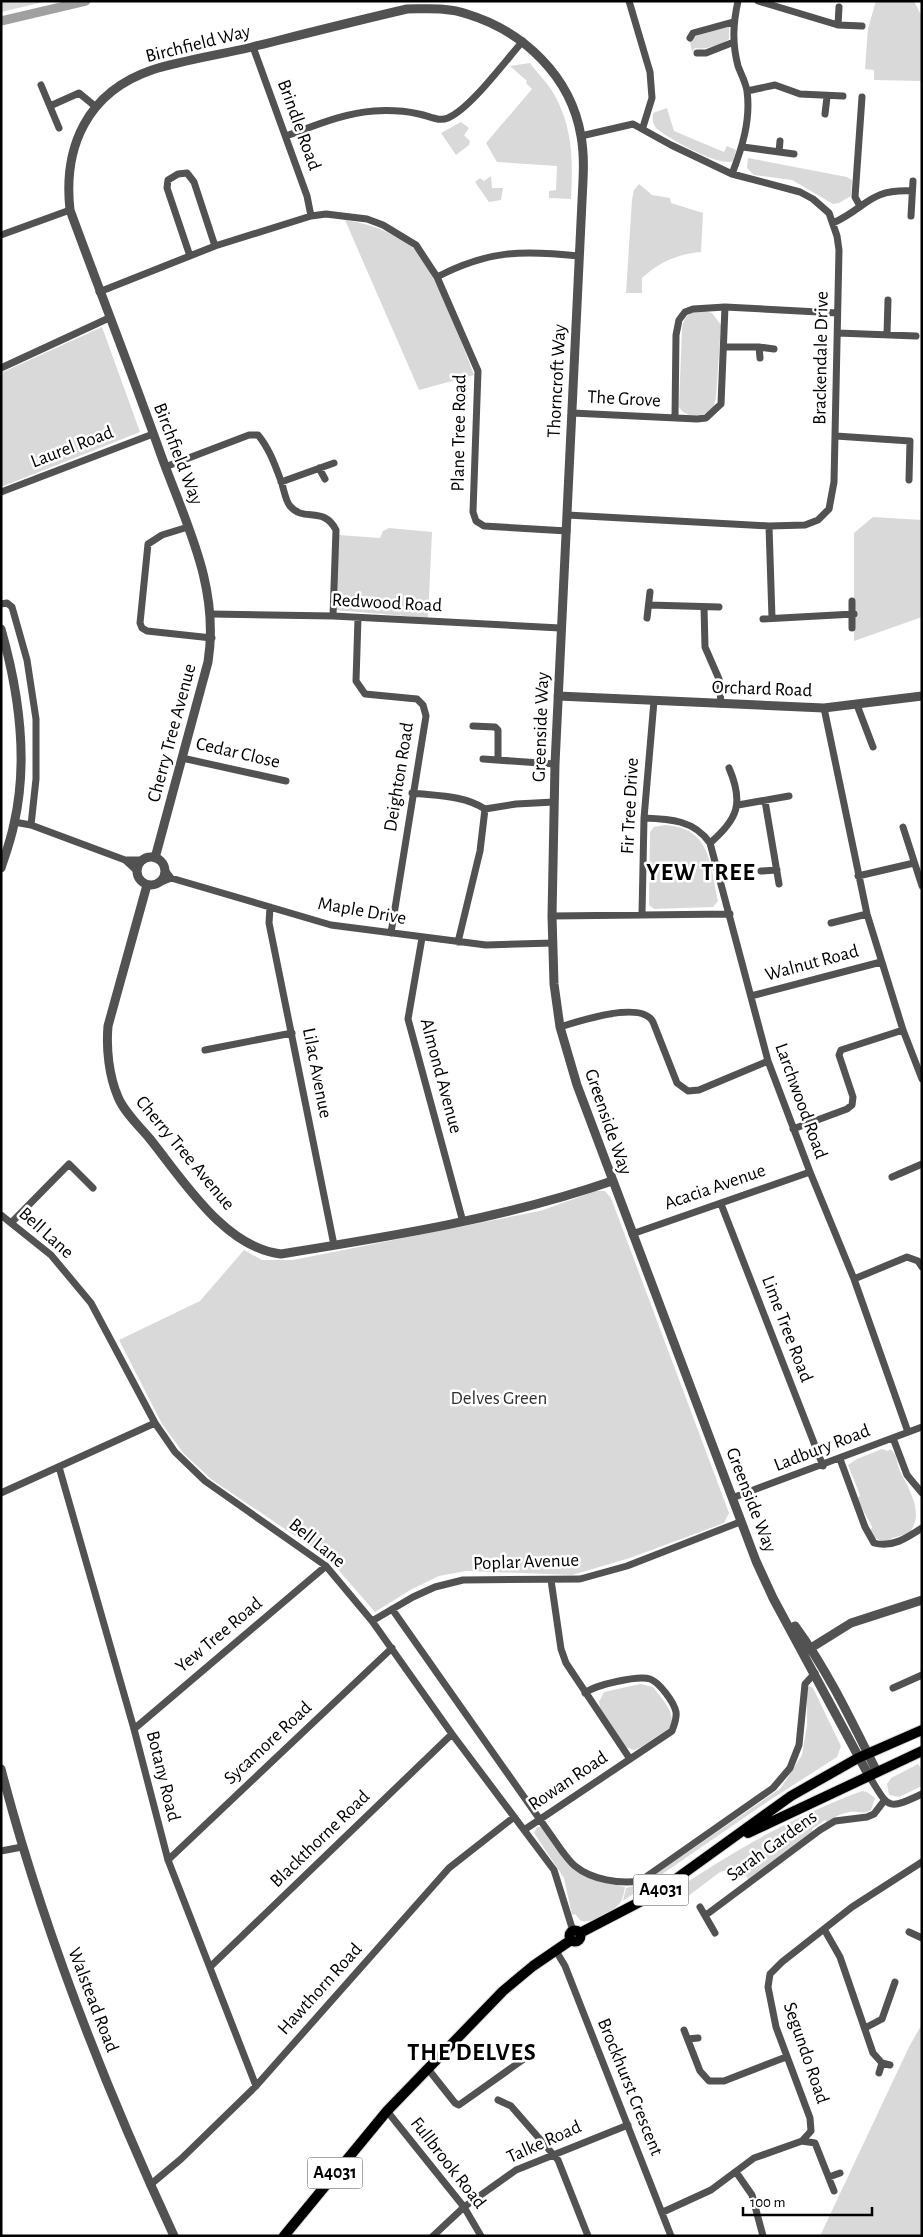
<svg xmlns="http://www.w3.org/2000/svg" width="923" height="2237" font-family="'Alegreya Sans',sans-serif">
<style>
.green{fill:#d9d9d9}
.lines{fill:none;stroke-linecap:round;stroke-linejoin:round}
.canal{stroke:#a0a0a0;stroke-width:9}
.primary-casing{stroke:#dbdbdb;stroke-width:12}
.minor{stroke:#525252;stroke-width:7}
.tertiary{stroke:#525252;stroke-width:9}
.primary{stroke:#000;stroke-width:10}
.labels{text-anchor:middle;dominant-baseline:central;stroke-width:5;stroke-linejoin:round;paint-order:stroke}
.shield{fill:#fff;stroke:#4c4c4c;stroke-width:1}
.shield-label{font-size:18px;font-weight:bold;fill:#000}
.street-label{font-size:19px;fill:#000;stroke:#fff}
.park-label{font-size:19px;fill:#303030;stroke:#fff}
.district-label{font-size:24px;font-weight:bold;letter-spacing:1px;fill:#000;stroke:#fff}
</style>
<rect width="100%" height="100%" fill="#fff"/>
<path class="green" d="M1 1H48L1 12Z
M876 1H914L922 17V81L874 80V70L865 69 868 28Z
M729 24V39C722 45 704 50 695 48L692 52 690 42 694 37Z
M530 63C537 73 548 83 554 94 573 128 573 161 571 199L549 198V191L556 190 557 166 497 162 486 143 532 89 526 83 527 81 510 66Z
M667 108 674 131 724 152 727 146 736 150 733 161C721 168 667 138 656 128 653 124 652 118 653 113Z
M461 122 469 128 464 135 470 141 469 145 456 155 441 133Z
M748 158 847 177 852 180 851 196 839 203 833 204 792 180 754 175 747 168Z
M491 176 492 188H503L501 200 489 202 475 182 480 178 484 181Z
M639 184 652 195 670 198 671 203 703 213 701 252C678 254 659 262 642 278V293H626L632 200 634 190Z
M345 220C369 223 392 232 412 247 432 263 464 348 474 375L419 390Z
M701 310 712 313 721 325 716 397 714 406 707 413C696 417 685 417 679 407L682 328C684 316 689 313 701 310Z
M102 327 140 432 1 487V373Z
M873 517 922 520V617L854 641V533Z
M389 528 432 532 428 618 335 610 339 535 380 538 383 531Z
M665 825C711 828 710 864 718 901L713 907 654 909 649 905 650 832 654 827Z
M596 1191H605L611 1198 729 1513 724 1523 630 1558 572 1575 466 1571 439 1576 412 1589 375 1612 328 1558 211 1479 184 1454 162 1424 119 1340 200 1301 244 1250 262 1260H293L540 1211Z
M882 1449 888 1451 890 1449C899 1455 896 1466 902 1475 912 1494 923 1515 910 1532 905 1535 898 1536 892 1538L890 1542C880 1541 875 1540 870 1531L872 1527C868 1517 860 1508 858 1498L860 1495 848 1465 857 1459Z
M640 1684 653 1687C661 1698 676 1712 671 1727L641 1747 634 1750 626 1747 600 1708 599 1702 604 1692Z
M809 1686 813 1688 841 1746 837 1757 770 1800 623 1901 626 1888 641 1884 781 1788 802 1755 807 1725V1690Z
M918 1764 922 1770V1786L899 1797 889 1795 887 1784 891 1778Z
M862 1791 867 1792 875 1798 871 1810C864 1815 858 1811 850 1812 842 1813 834 1817 827 1822L825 1820 812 1829 813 1832 749 1880 738 1867 720 1872 683 1900 670 1894C729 1853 794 1816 862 1791Z
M537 1827H541L573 1866 592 1879 625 1887C624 1892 623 1899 620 1903 613 1912 592 1924 581 1921L575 1914 572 1915 564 1878 534 1833Z
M922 2024V2236H820L909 2047Z"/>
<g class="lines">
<path class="canal" d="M1 21 86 1"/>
<g class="primary-casing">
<path id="primary" d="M748 1833 922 1751
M569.5 1936a5.5 5.5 0 1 1 11 0a5.5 5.5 0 1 1-11 0Z
M580 1933 655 1894 791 1796 858 1758 922 1730
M284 2236 387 2111 503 1991 533 1966 571 1940"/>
</g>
<path class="minor" d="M629 1 650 72 652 98 643 127
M758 1 838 25 862 26
M838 25 839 7
M690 38 693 33 733 22
M253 47 307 196 311 216
M697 53H706L734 42
M41 85 59 128
M747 91 775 85 800 94 843 96
M50 106 79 93 96 107
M825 114 827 97
M286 136C314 126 344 113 374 111 389 110 405 111 419 114 430 116 438 122 448 118 471 108 505 61 523 41
M743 147 794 154
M779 152 780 141
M732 174C742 148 751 120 747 91 746 83 741 74 738 66 732 43 733 24 738 1
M860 206 855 197 862 97
M911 216 913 181
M833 223C868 207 868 189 912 191
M1 235 70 210
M190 256 167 188 168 180 178 174 187 173 194 182 215 246
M437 277C489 250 523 250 579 256
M99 292 215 246 311 216 326 214 367 219 383 225 416 245 437 277 478 371 473 512 476 521 484 526 567 531
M838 333 916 336
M887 334 888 300
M725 347H759L774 349
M759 347 760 358
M1 368 109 318
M572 413 697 419 706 418 721 404 725 307
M675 417 676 335 679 320 685 312 693 309 725 307 837 313
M836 436 910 441 909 480
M165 467 249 435H258C269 448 275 465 281 481 284 489 285 500 290 506 304 523 323 505 336 530L333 616
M319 468 325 479
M281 482 334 463
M1 492 153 434
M567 515 769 526 805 525 818 520 829 509 834 482 839 250 837 236 829 213 813 199 800 192 732 174 671 145 633 124 581 136
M769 526 772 618
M188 527 162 535 148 544 140 623 142 628 147 631 212 638
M1 604 7 603 12 607 27 660 36 719V779L31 825
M649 605 719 607
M704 607 705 647 719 679 721 704
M211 614 333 616 560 628
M358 618 356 681 365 694 417 699 423 705 426 716 391 933
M647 618 650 592
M763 619 854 614
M852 628V601
M857 705 873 747
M824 708 867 914 903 1030 922 1079
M473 726 495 727 498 730V760
M182 758 286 781
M483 759 555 764
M412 793C437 796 463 795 485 809L516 804 554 802
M765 801 779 884
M738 805 789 796
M644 818C670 819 694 820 710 843L768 1061 810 1172 854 1279 908 1432
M14 822 31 825 125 860 137 871
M903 827 922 886
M710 843C738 819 744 803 729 768
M125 860H143
M165 870 171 878 331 925 486 945 553 943
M761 871 777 870
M858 876 914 863
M159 883 171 878
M270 907 269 923 334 1245
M642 914 644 818 654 701
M552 916 730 914
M831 923 867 914
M422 938 408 1019 463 1222
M458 942 480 851 485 809
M751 996 881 962
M560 1027C579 1021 642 1000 653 1022L677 1083 688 1091 699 1090 768 1061
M205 1050 292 1033
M793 1129 847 1109 852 1105 853 1097 839 1055 841 1050 903 1030
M892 1177 922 1164
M721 1204 823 1466
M1 1215 51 1255 91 1303 155 1423 175 1452 205 1481 326 1566 372 1621 452 1734 554 1870 573 1931
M12 1222 69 1164 93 1188
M632 1234 810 1172
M854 1279 907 1257 918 1261 922 1267
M893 1438 907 1475 922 1493
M840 1459 865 1527 874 1543C892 1548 907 1538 922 1528
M59 1467 134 1729 168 1860 256 2086
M1 1493 155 1423
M732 1498 922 1427
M551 1580 561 1649 566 1663 630 1759
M392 1609 562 1851C566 1856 570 1862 575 1866 592 1880 620 1884 640 1881L773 1788 790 1768 799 1745 805 1684 815 1673
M372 1621 413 1597 435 1587 463 1580 580 1579 627 1566 740 1522
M893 1688 922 1675
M134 1729 326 1566
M869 1776C889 1808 886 1811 922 1794
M524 1830 672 1731C674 1725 677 1719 676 1712 674 1702 659 1682 650 1679 638 1675 595 1685 585 1693
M1 1851 22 1847
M168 1860 392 1648
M700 1907 715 1933
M706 1915 820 1830 835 1821 867 1817 874 1814 884 1801
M824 1929 840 1957 873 2053 882 2063 890 2065
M909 1932 922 1938
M556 1951 565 1966 671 2236
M210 1967 452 1734
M865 2028 882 2019 895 1982
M684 2030 700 2071 709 2081H724L786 2057
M688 2039 698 2038
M428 2069 455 2103 459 2105 531 2054
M879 2073 882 2063
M498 2100 511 2106 558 2160 588 2236
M387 2111 464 2207 481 2236
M802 2141 815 2143 834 2191
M736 2172 752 2195 763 2236
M829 2177 840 2173
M150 2185 181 2159 256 2086 449 1868 514 1817
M663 2212 711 2190 754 2158 802 2141 811 2131 810 2118 776 2027 768 1987 770 1974 782 1962 852 1907 922 1862
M433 2236 464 2207 516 2170 628 2125"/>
<path class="tertiary" d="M1 629C19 692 29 759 14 824 11 839 6 853 1 868
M558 696 824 708 922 696
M137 871a14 14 0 1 1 28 0a14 14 0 1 1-28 0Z
M155 858 208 662C220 587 186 524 161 455 132 373 100 292 70 210 63 147 87 92 152 70 184 60 219 55 252 47 304 34 355 21 407 9 427 9 448 7 467 14 523 31 571 76 581 136 585 158 583 180 582 201L555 764 552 916 554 984 560 1027 577 1085 756 1561 773 1598 869 1776
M147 885 108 1026C106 1049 109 1076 118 1097 124 1112 140 1127 150 1139 183 1180 225 1248 281 1254 393 1236 505 1218 612 1181
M795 1626C828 1671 852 1722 877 1772
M806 1651 851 1623 922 1600
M1 1769C43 1930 104 2085 174 2236"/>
<use href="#primary" class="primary"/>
</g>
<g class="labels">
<g class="shield">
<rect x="633.5" y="1874.5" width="55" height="31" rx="4"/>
<rect x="307.5" y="2157.5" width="55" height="31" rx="4"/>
</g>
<g class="shield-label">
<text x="661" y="1890">A4031</text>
<text x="335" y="2173">A4031</text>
</g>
<g class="street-label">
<text transform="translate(198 44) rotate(-14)">Birchfield Way</text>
<text transform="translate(299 125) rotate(70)">Brindle Road</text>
<text transform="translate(821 358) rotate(-89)">Brackendale Drive</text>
<text transform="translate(557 381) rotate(-87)">Thorncroft Way</text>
<text transform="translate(624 399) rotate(3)">The Grove</text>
<text transform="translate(459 433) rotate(-89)">Plane Tree Road</text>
<text transform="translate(72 447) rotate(-21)">Laurel Road</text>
<text transform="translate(178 454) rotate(69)">Birchfield Way</text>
<text transform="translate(387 603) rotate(3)">Redwood Road</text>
<text transform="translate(762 689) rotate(2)">Orchard Road</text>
<text transform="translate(541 727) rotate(-88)">Greenside Way</text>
<text transform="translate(172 733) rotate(-75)">Cherry Tree Avenue</text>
<text transform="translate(238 753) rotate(13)">Cedar Close</text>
<text transform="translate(399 777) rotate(-81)">Deighton Road</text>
<text transform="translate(630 806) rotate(-87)">Fir Tree Drive</text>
<text transform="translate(362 911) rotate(10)">Maple Drive</text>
<text transform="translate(812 963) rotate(-15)">Walnut Road</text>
<text transform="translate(317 1073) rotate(79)">Lilac Avenue</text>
<text transform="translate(441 1076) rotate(75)">Almond Avenue</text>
<text transform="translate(801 1101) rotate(70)">Larchwood Road</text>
<text transform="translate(608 1122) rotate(71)">Greenside Way</text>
<text transform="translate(185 1153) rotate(50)">Cherry Tree Avenue</text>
<text transform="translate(715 1187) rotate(-19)">Acacia Avenue</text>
<text transform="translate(46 1233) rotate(42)">Bell Lane</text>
<text transform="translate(787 1329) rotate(69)">Lime Tree Road</text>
<text transform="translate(822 1448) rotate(-21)">Ladbury Road</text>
<text transform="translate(751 1500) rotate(69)">Greenside Way</text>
<text transform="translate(317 1543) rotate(39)">Bell Lane</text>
<text transform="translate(526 1562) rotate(-2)">Poplar Avenue</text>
<text transform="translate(219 1635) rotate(-40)">Yew Tree Road</text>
<text transform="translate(268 1743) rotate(-43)">Sycamore Road</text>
<text transform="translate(163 1776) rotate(76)">Botany Road</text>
<text transform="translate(568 1781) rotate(-34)">Rowan Road</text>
<text transform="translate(320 1839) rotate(-44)">Blackthorne Road</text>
<text transform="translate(772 1846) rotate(-36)">Sarah Gardens</text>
<text transform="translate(320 1989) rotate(-48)">Hawthorn Road</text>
<text transform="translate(93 2000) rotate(69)">Walstead Road</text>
<text transform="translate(806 2053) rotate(71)">Segundo Road</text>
<text transform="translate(630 2087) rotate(68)">Brockhurst Crescent</text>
<text transform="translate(544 2142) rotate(-24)">Talke Road</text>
<text transform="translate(448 2163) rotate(52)">Fullbrook Road</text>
</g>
<g class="park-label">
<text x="499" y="1398">Delves Green</text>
</g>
<g class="district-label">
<text x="701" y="873">YEW TREE</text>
<text x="472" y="2053">THE DELVES</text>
</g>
</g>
<rect width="923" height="2237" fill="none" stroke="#000000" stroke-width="5"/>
<path d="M743 2207v8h129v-8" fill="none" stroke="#000000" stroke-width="2.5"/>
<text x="750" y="2207" font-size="15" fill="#000000" stroke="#ffffff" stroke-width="4" paint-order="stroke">100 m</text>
</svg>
